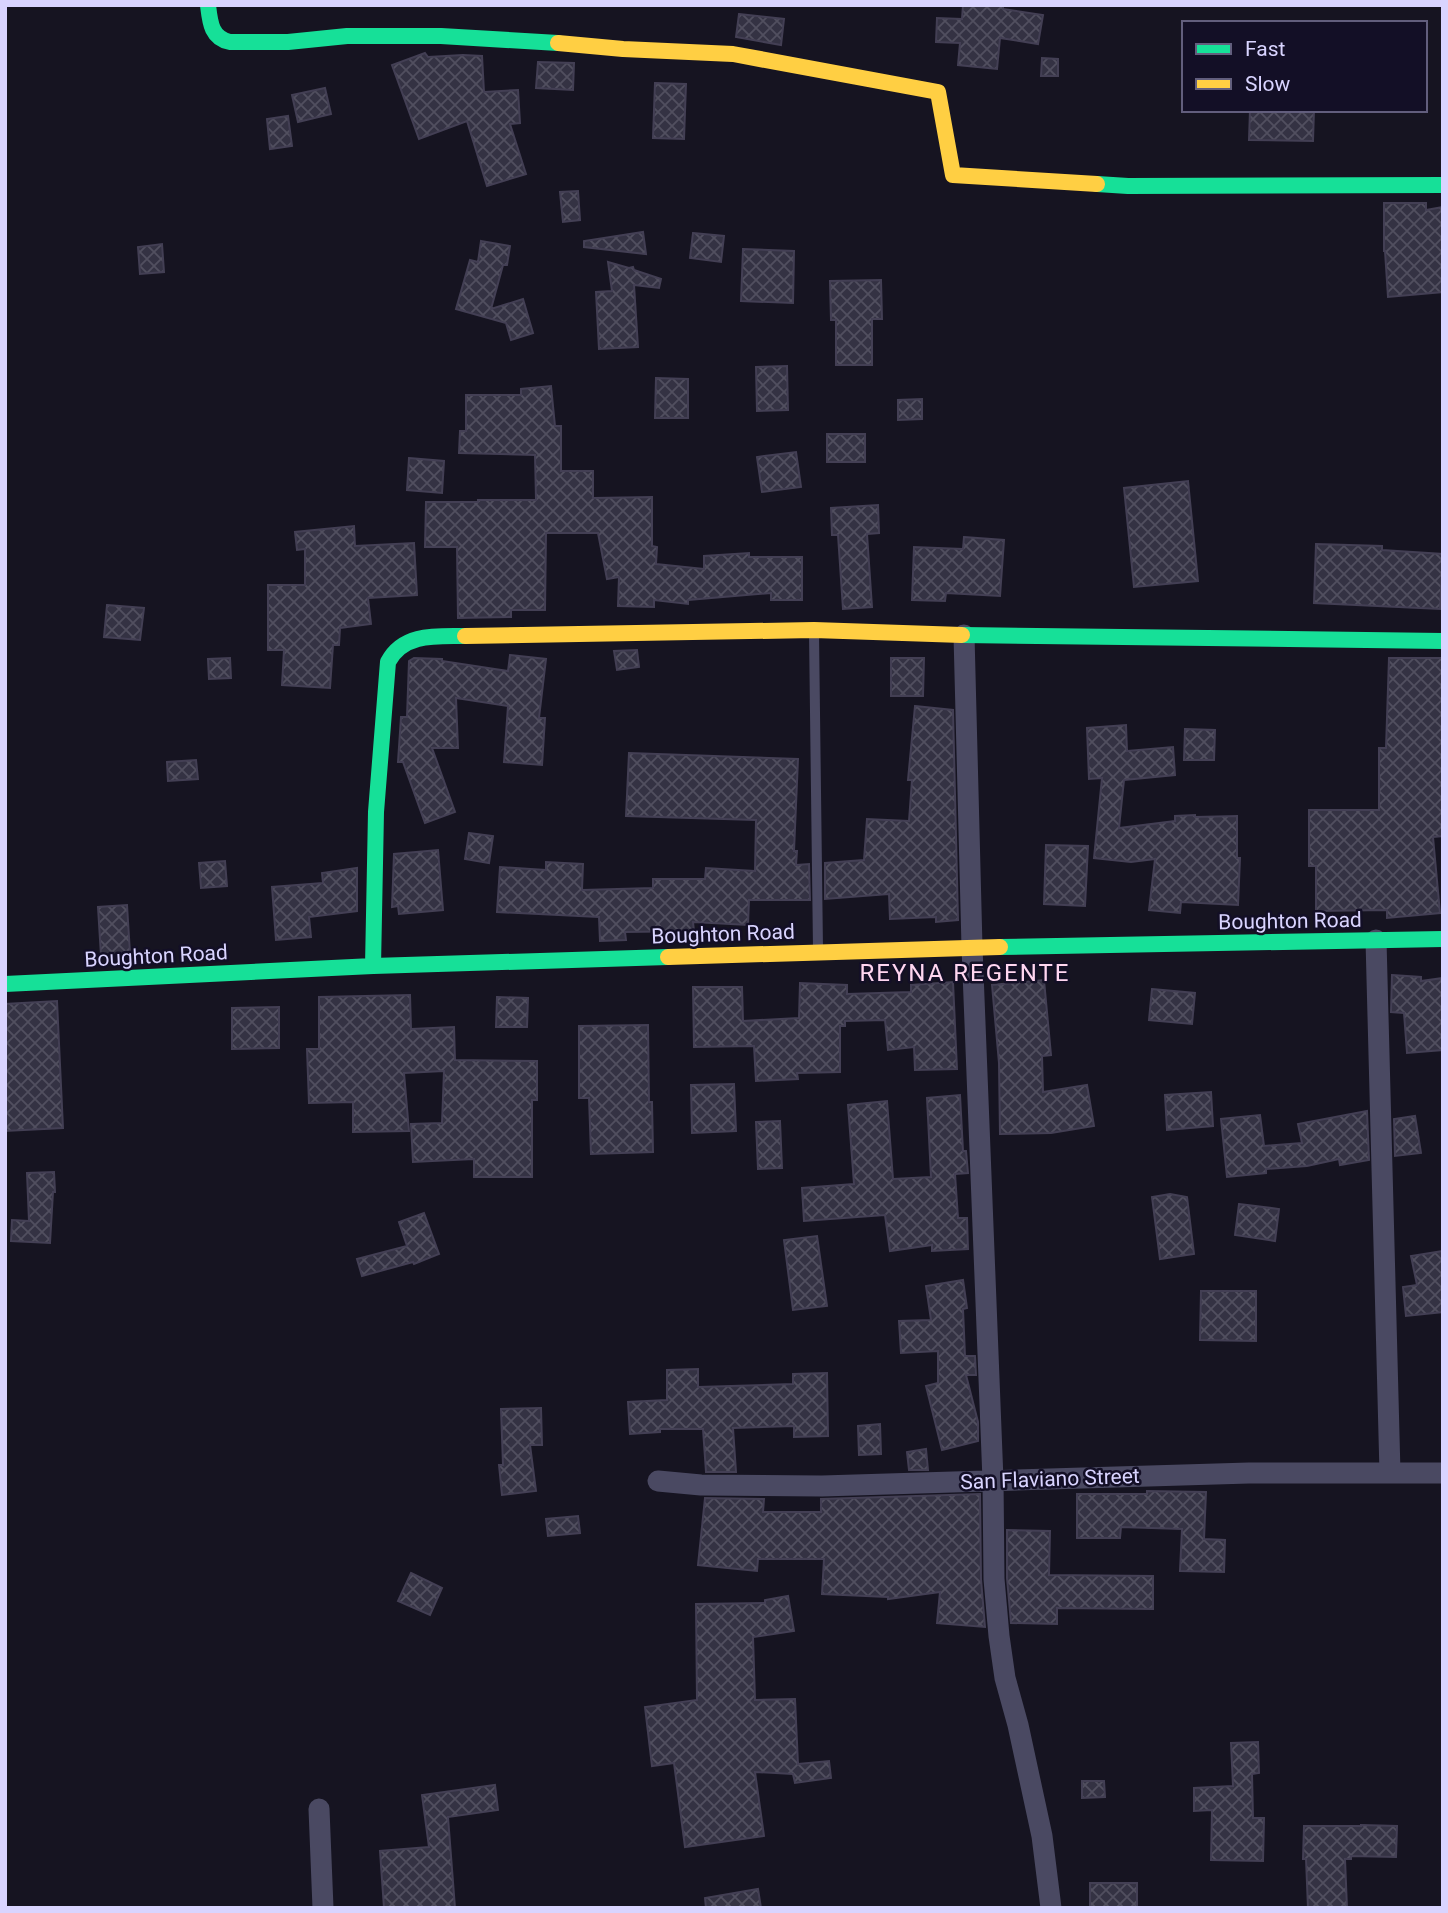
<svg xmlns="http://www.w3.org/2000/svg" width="1448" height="1913" font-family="Roboto,sans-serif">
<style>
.building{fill:url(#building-cross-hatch);stroke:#433f54;stroke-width:2}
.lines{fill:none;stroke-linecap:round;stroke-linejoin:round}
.lane{stroke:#4a4962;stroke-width:10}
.street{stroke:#4a4962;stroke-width:21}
.fast{stroke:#16e098;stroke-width:16}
.slow{stroke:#ffcf43;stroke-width:16}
.labels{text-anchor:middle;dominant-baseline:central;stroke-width:5;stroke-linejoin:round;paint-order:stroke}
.street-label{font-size:21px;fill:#d9d4ff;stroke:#130f26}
.quarter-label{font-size:24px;letter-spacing:2px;fill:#ffd6f0;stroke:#130f26}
</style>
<defs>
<pattern id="building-cross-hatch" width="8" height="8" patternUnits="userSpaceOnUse" patternTransform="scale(1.75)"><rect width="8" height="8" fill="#343243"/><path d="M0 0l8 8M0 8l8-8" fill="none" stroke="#514f5f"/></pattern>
</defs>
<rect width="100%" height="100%" fill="#161421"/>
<path class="building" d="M963 5H1003V9L1043 15 1038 44 1000 38 997 69 958 65 960 43 936 42 937 18 962 19Z
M739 14 784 19 781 45 736 37Z
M425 53 428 57 463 55 482 56 484 92 518 90 520 123 510 124 526 174 487 186 467 121 419 139 392 65Z
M1042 58 1058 59V76H1041Z
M538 62 574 63 573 90 536 88Z
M655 83 686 84 684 139 653 138Z
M325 88 331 114 298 122 292 95Z
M1250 110H1314L1313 141 1249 140Z
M288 116 292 146 270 149 267 119Z
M578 191 580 220 563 222 560 192Z
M1384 203H1426V210L1443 207V292L1388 297 1385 251H1384Z
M643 232 646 254 584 247V241Z
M693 233 724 236 721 262 690 258Z
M481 241 510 246 507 265H503L491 309 523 299 533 333 511 340 506 323 456 309 470 260 478 262Z
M162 244 164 272 140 274 138 247Z
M743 249 794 251 793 303 741 301Z
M608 262 629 268 633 267 634 270 661 279 659 288 634 285 638 347 599 349 596 292 612 291Z
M881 280 882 319H872V365H836V320H831L830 281Z
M787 366 788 410 757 411 756 367Z
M656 378 688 379V418H655Z
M551 386 555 426H561V471H593V498L652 497V546L657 547 656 564 704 569V556L749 553V557H802V600H771V593L688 600V604L654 600V607L618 606 619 577 607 579 598 533H546L545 610H511V617L458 618 457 547H425L426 502H478V500H536L535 455 459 453 460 431H466V395H521V389Z
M922 399V419L898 420V400Z
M827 434H865V462H827Z
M796 452 801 487 762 492 757 457Z
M409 458 444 461 442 493 407 490Z
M1188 481 1198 581 1134 587 1124 488Z
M878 505 879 533 867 534 872 607 843 609 838 535H832L831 508Z
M354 526 355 546 414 543 417 595 368 598 371 624 340 628 339 645H333L330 688 282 685 284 650H268V585H305V549L297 550 295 532Z
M964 537 1004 540 1000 596 946 593 945 601 912 600 914 547 963 549Z
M1316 544 1382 546V550L1443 554 1440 609 1314 603Z
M107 605 144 608 140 640 104 637Z
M637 650 639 667 617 670 614 651Z
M510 655 546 659 539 718H545L542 765 504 762 508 706 456 698 458 748H432L455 812 425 823 403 762H398L401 717H407L409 661 414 658 442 659V661L508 671Z
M230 658 231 678 209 679 208 659Z
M891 658H924L923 696H891Z
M1389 658H1443V836L1433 837 1440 913 1387 918V910L1316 911V866H1309V810H1379V748H1386Z
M915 706 953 710 958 920 936 922V917L890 919 889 894 825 899V863L864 860 867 819 909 821 912 780H908Z
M1126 725 1127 751 1173 747 1175 775 1124 780 1119 828 1175 821V816L1195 815V817L1237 816V858H1240L1238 905 1181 902 1180 913 1149 910 1155 859 1131 862 1094 858 1102 778 1089 779 1087 728Z
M1185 729 1215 730 1214 760H1184Z
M629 753 798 759 794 851H797L796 865 809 864 810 900H749L748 925 693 922 694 931 625 932 626 940 600 941 599 917 497 912 500 867 546 870V862L583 864 582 890 653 888V879H705L706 868 755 871 756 820 626 816Z
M196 760 198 779 168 781 167 762Z
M469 833 493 836 489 863 465 859Z
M1046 845 1088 846 1085 906 1044 904Z
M438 850 443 910 399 914 398 906 392 907 394 854Z
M225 861 227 886 201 888 199 863Z
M357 868V911L309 917 311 937 276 940 272 887 323 883 322 873Z
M127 905 130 953 101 956 98 907Z
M1392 975 1421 977V981L1443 978V1050L1407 1053 1404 1013 1391 1012Z
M1044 980 1051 1055 1042 1056 1043 1092 1087 1085 1094 1126 1051 1133 1000 1134 999 1063 992 985Z
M953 982 957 1069 915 1070 914 1047 888 1050 885 1020 845 1021V1026H840V1072L797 1073 798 1079 756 1081 754 1046 694 1047 693 987H742L743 1021 799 1018 800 983 847 985V994L911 992V985Z
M1152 989 1195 993 1192 1024 1149 1020Z
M410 995 411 1029 454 1027 455 1060 537 1061V1100H532V1177H474V1159L413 1162 411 1124 442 1123 444 1071 404 1073 409 1131 353 1132V1102L309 1103 307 1049H319V997Z
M497 997 528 998 527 1027H496Z
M57 1001 63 1128 5 1131V1004Z
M279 1007V1048L232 1049V1008Z
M648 1025 649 1102H652L653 1152 591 1154 589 1098H579V1026Z
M734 1084 736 1131 692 1133 691 1085Z
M1211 1092 1213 1126 1167 1130 1165 1095Z
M960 1095 963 1151H966L968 1173 955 1174 958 1218H967L968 1249 932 1251V1245L890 1251 885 1215 804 1221 802 1188 854 1184 848 1105 887 1101 893 1179 931 1177 927 1098Z
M1367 1111 1369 1160 1340 1165 1339 1159 1307 1166 1266 1169V1173L1227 1177 1221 1119 1260 1115 1264 1146 1302 1143 1298 1124Z
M1415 1116 1421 1153 1395 1156 1394 1119Z
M780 1121 782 1168 758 1169 756 1122Z
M54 1172 55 1192H53L50 1243 11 1241 12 1220 29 1221 27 1173Z
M1170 1194 1187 1197 1194 1254 1160 1259 1152 1197Z
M1239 1204 1279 1209 1275 1241 1235 1235Z
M424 1213 439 1254 414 1264 413 1262 362 1276 357 1259 407 1246 399 1222Z
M817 1236 827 1306 793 1310 784 1240Z
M1443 1251V1312L1406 1316 1403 1287 1417 1285 1411 1256Z
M963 1280 967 1308 963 1309 965 1356H975L976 1375H966L978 1422V1441L942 1450 926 1386 938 1383V1351L901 1353 899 1321 931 1320 926 1286Z
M1201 1291H1256V1341L1200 1340Z
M698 1369V1387L793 1384V1374L827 1373 828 1436 794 1437V1426L733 1428 736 1472H706L703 1429H660V1432L630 1434 628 1402 667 1400V1370Z
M541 1408 542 1445H530L536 1491 502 1495 499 1465H503L501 1409Z
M880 1424 881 1454 859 1455 858 1426Z
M926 1449 928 1470H909L907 1452Z
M1147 1491 1206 1492 1204 1539 1225 1540 1224 1572 1180 1571 1182 1529 1121 1527 1120 1538H1077V1494H1147Z
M980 1494 981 1579 985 1627 937 1623 940 1592 888 1599V1597L822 1594 824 1559H758L757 1571 698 1565 705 1498 764 1499 763 1512H821V1499Z
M578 1516 580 1533 548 1536 546 1519Z
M1007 1530 1050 1531 1049 1575 1153 1576V1609L1057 1608V1624L1011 1623 1007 1578Z
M411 1573 442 1588 430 1615 398 1601Z
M788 1596 794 1631 753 1637 755 1700 795 1699 798 1764 829 1761 831 1778 795 1783 793 1774 755 1772 764 1836 685 1847 674 1763 652 1766 645 1707 697 1700 696 1604 765 1603V1600Z
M1258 1742 1259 1773 1252 1774 1253 1818H1264L1263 1861 1211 1860 1212 1810 1194 1811V1788L1233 1786 1231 1743Z
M1082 1781H1104L1105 1797 1082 1798Z
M495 1785 498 1810 448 1817 455 1908H384L380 1851 429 1847 422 1795Z
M1361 1825 1397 1826 1396 1857 1351 1856V1859H1345L1347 1908H1308L1306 1859H1303L1304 1826H1361Z
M1090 1883H1137V1908H1090Z
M758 1889 761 1908H706L705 1898Z"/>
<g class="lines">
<path class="lane" d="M814 633 818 949"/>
<path class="street" d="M964 635 972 947 993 1480 994 1579 999 1636 1005 1678 1018 1725 1042 1836 1051 1908
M1376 940 1390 1473
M658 1481 701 1485 822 1486 1249 1473H1443
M319 1809 323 1908"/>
<path class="fast" d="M208 5C210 22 211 38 230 42H288L347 36H441L558 43
M1097 184 1128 186 1443 185
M962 635 1443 641
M1000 947 1443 939
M373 966 376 812 388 662C403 633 436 636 465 636
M5 984 373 966 668 957"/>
<path class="slow" d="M558 43 623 49 733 54 938 92 953 175 1097 184
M465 636 814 630 962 635
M668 957 1000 947"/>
</g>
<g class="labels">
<g class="street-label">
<text transform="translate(1290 921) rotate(-1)">Boughton Road</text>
<text transform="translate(723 934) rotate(-2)">Boughton Road</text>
<text transform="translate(156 956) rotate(-3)">Boughton Road</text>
<text transform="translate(1050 1479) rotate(-2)">San Flaviano Street</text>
</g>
<g class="quarter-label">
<text x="965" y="973">REYNA REGENTE</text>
</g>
</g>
<rect width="1448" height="1913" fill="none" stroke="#d9d4ff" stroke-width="14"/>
<rect x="1182" y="21" width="245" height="91" fill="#130f26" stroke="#625e7d" stroke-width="2"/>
<rect x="1196" y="44" width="35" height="10" fill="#16e098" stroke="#625e7d" stroke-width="2"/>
<text x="1245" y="56" font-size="21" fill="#d9d4ff">Fast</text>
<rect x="1196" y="79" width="35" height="10" fill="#ffcf43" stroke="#625e7d" stroke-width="2"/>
<text x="1245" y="91" font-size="21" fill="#d9d4ff">Slow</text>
</svg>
